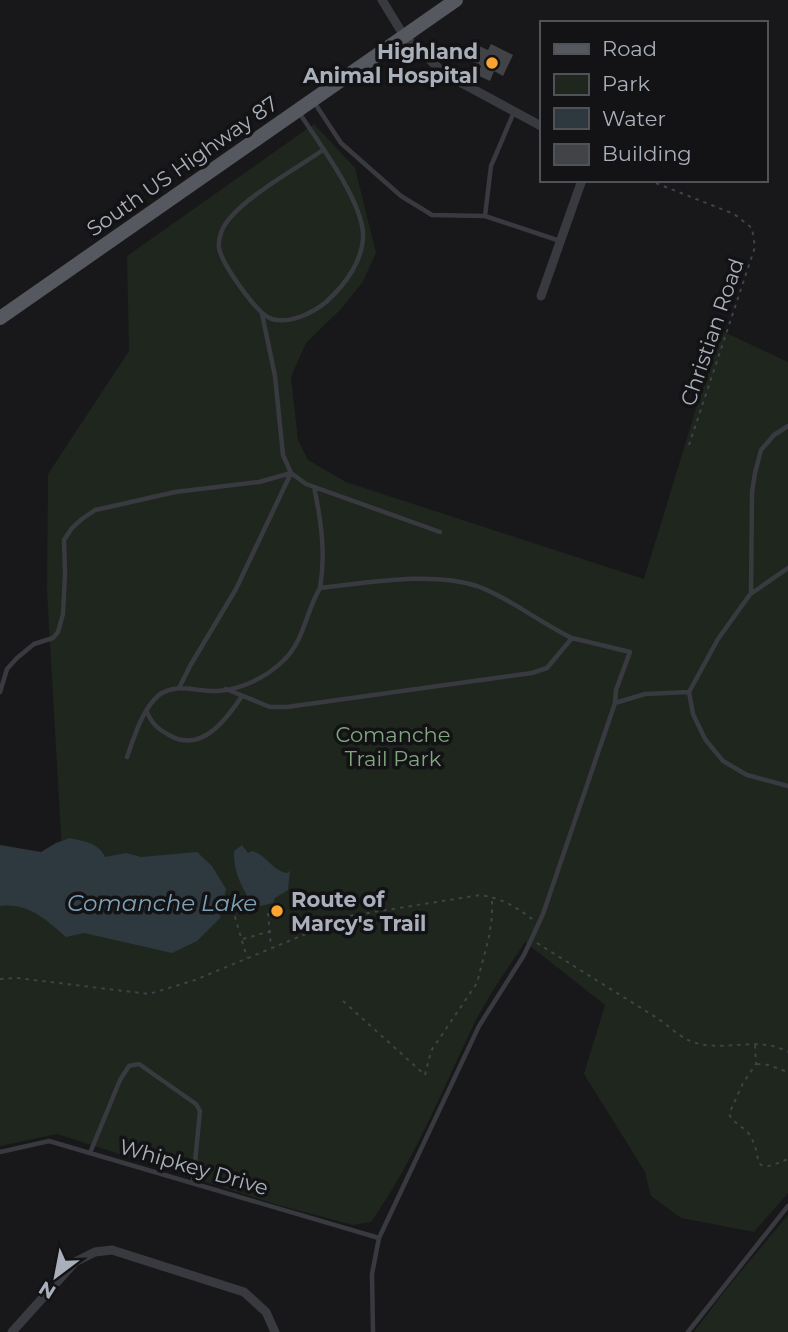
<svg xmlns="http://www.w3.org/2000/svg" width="788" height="1332" font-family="Montserrat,sans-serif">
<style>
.green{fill:#1e261e}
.water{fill:#2d393f}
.building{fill:#424347}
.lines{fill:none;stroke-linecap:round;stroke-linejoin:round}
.path{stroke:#3f4247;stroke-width:2;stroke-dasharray:3.5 5;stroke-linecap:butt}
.lane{stroke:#393a40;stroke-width:4.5}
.street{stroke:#393a40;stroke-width:9}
.primary{stroke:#55585f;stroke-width:14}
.poi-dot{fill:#fba42f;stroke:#131315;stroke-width:2.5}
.labels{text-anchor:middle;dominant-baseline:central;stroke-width:7;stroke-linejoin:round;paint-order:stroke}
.poi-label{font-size:21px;font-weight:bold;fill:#aab0bb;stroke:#131315;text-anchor:end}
.street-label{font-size:21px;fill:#aab0bb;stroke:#131315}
.park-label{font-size:21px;fill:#81a680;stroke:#131315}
.water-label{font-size:23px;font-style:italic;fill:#7fa2b7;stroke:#131315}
</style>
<rect width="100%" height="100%" fill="#18181a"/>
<path class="green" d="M314 124 355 168 376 253 362 283 341 309 306 343 291 377 298 440 308 460 346 482 644 579 720 330 788 362V1193L754 1232 681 1218 651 1196 645 1172 584 1074 605 1005 525 942C509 967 490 993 476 1020 443 1088 415 1160 371 1222L353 1225 278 1205 57 1134 0 1146V892L63 869 47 591 48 474 129 351 127 256Z
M788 1215V1332H694L727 1288Z"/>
<path class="water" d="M70 838C85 842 98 842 105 857L126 853 141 857 197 852 212 866 226 889 220 918 197 941 172 953 84 933 66 937C47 920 27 902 0 906V845L41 852 56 843Z
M242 845 248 853 252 851C266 854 273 872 288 873L290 870 288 890 275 898 273 903 256 907C243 893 233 871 234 851Z"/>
<path class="building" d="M491 44 513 55 503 76 494 71 490 81 477 75 481 66 470 61 477 45 488 50Z"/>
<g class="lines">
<path class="path" d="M648 180 734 214 752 228 755 247 689 445
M230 900 247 958
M268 913 271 947
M243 939 271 931
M537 943C577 968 617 993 657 1018 668 1025 680 1038 693 1042 724 1053 758 1035 788 1052
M0 979 17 978 149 994 195 980 349 916 480 895C501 898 515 906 532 919
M343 1001 425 1075 431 1051 477 983 489 937 492 917V898
M755 1045 756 1064 743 1083 729 1114C734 1124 743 1126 749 1134 765 1158 747 1177 788 1159
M757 1064 768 1065 788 1072"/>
<path class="lane" d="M314 102 341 143 401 196 432 215 485 216 491 166 514 112
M298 111C317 140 361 199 363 233 364 260 345 285 326 302 313 313 290 324 272 319 258 316 222 264 219 248 218 241 220 235 223 228 238 200 296 169 323 150
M485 216 560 241
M262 314 275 376 283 455 291 473 306 484 440 532
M788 426 774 435 761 450 755 473 752 492 751 593 718 639 689 692 693 714 705 739 723 761 747 775 788 786
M314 487C321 520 326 554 320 588 367 583 431 571 477 586 510 598 540 623 572 638
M752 593 788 568
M179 688 190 666 236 589 291 473
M226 689 270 707H287L532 673 547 668 572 638 630 652 616 690 615 703 543 914 524 955 479 1026 379 1238 372 1274 373 1332
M0 692 7 669 17 658 34 644 53 638 58 632 63 614 65 574 64 540 72 528 82 519 95 510 109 507 175 492 259 482 291 473
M615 703 645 694 689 692
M147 712C152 724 158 729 169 735 201 754 226 720 242 696
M127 757C134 738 142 709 159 695 176 682 197 692 217 691 241 690 267 677 284 660 304 641 306 611 320 588
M0 1152 49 1141 379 1238
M90 1153 120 1080 129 1066 139 1064 196 1104 200 1111 193 1183
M688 1332 788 1206"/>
<path class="street" d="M382 0 404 36 445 74 541 126
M541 296 582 180
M12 1332 75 1262 95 1252 112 1250 244 1292 266 1312 275 1332"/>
<path class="primary" d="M0 318 456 0"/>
</g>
<g class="poi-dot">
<circle cx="492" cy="63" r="7"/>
<circle cx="277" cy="911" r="7"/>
</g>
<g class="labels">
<g class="poi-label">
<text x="478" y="51">Highland<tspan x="478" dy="24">Animal Hospital</tspan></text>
<text x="291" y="899" text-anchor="start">Route of<tspan x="291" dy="24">Marcy's Trail</tspan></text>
</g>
<g class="street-label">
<text transform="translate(182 166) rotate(-35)">South US Highway 87</text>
<text transform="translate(712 332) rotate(-71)">Christian Road</text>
<text transform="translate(194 1167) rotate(16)">Whipkey Drive</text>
</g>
<g class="park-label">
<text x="393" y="734">Comanche<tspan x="393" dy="24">Trail Park</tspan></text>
</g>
<g class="water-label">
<text x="162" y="903">Comanche Lake</text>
</g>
</g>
<rect x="540" y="21" width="228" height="161" fill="#131315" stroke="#4f5257" stroke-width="2"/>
<rect x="554" y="44" width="35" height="10" fill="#55585f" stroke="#4f5257" stroke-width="2"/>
<text x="602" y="56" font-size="21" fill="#aab0bb">Road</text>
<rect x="554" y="74" width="35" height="21" fill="#1e261e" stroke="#4f5257" stroke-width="2"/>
<text x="602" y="91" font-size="21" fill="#aab0bb">Park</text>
<rect x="554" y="108" width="35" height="21" fill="#2d393f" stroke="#4f5257" stroke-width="2"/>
<text x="602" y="126" font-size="21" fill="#aab0bb">Water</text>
<rect x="554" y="144" width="35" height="21" fill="#424347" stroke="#4f5257" stroke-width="2"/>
<text x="602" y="161" font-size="21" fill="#aab0bb">Building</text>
<g transform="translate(56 1276) rotate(212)" stroke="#131315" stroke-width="5" paint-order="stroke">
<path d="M0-5L12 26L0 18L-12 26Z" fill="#aab0bb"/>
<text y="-10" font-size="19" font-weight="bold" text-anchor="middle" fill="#aab0bb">N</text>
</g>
</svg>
